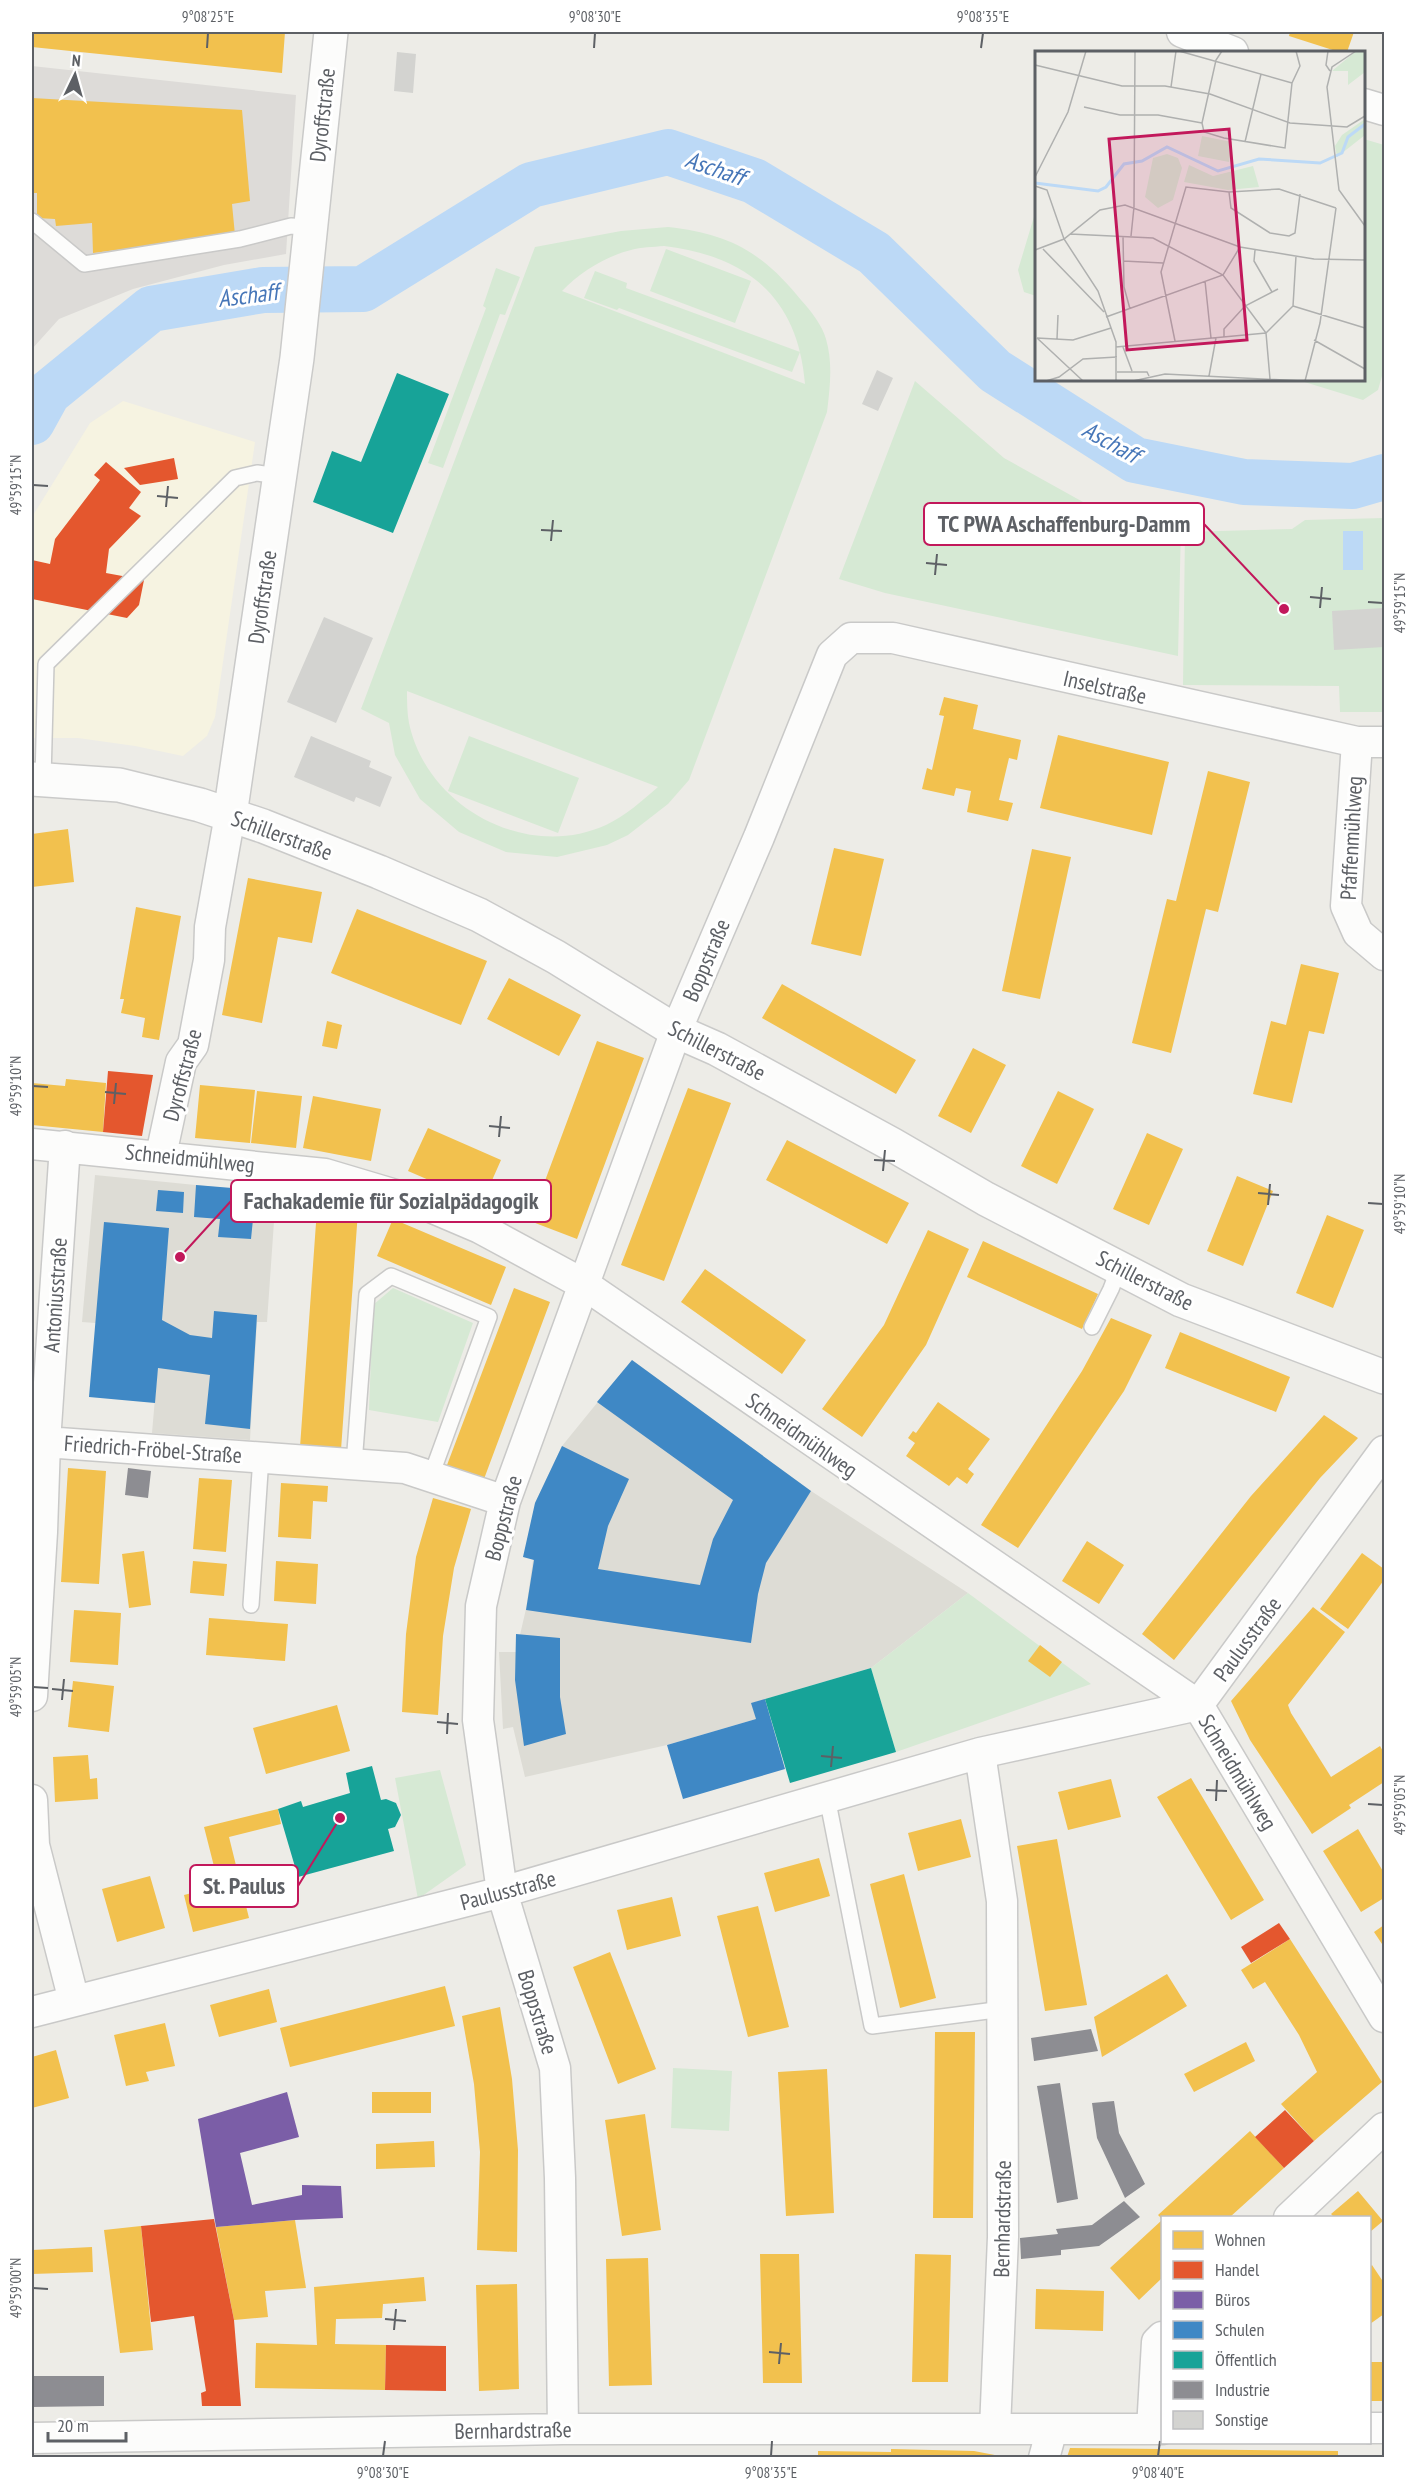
<svg xmlns="http://www.w3.org/2000/svg" width="1416" height="2489" font-family="'PT Sans Narrow',sans-serif">
<style>
.commercial{fill:#f6f3e1}
.industrial{fill:#dddbd8}
.education{fill:#dddcd5}
.green{fill:#d6e9d4;fill-rule:evenodd}
.water{fill:#bcd9f6}
.homes{fill:#f2c14e}
.shops{fill:#e4572e}
.offices{fill:#7b5ea7}
.schools{fill:#3f88c5}
.public{fill:#17a398}
.industry{fill:#8d8d92}
.lines{fill:none;stroke-linecap:round;stroke-linejoin:round}
.river{stroke:#bcd9f6;stroke-width:46}
.building{fill:#d3d3d0}
.lane-casing{stroke:#c9c9c8;stroke-width:18}
.street-casing{stroke:#c9c9c8;stroke-width:33}
.secondary-casing{stroke:#cacac9;stroke-width:36}
.lane{stroke:#fcfcfb;stroke-width:15}
.street{stroke:#fcfcfb;stroke-width:30}
.secondary{stroke:#fcfcfb;stroke-width:33}
.ticks{fill:none;stroke:#5d6065;stroke-width:2}
.labels{text-anchor:middle;dominant-baseline:central;stroke-width:6;stroke-linejoin:round;paint-order:stroke}
.street-label{font-size:22px;fill:#5d6065;stroke:#fff}
.water-label{font-size:24px;font-style:italic;fill:#4676b8;stroke:#fff}
.inset-river{fill:none;stroke:#bcd9f6;stroke-width:3}
.inset-road{fill:none;stroke:#afb0af;stroke-width:1.5}
.view{fill:#c2185b;fill-opacity:0.15;stroke:#c2185b;stroke-width:3}
.inset-edge{fill:none;stroke:#5d6065;stroke-width:3}
.leader{fill:none;stroke:#c2185b;stroke-width:2}
.callout-dot{fill:#c2185b;stroke:#fff;stroke-width:2}
.callout{fill:#fff;stroke:#c2185b;stroke-width:2}
.callout-label{font-size:24px;text-anchor:middle;font-weight:bold;fill:#5d6065}
.neatline{fill:none;stroke:#5d6065;stroke-width:2}
.ticks-label{font-size:15px;text-anchor:middle;fill:#5d6065}
</style>
<rect width="100%" height="100%" fill="#edece7"/>
<path class="commercial" d="M123 401 255 442 215 717 207 736 183 756 135 746 78 738H32V517L90 423Z"/>
<path class="industrial" d="M32 66 296 95 286 254 224 265 133 289 59 319 32 349Z"/>
<path class="education" d="M95 1175 276 1193 267 1322H257L250 1440 152 1433 161 1328 82 1322Z
M632 1360 811 1491 968 1593 871 1668 752 1703 756 1719 667 1745 525 1777 513 1727 503 1729 499 1652H516L526 1609 533 1560 535 1503 562 1446Z"/>
<path class="green" d="M1364 139 1384 145V369L1378 390 1363 400 1298 380H1364Z
M1036 210V296L1024 292 1018 270Z
M668 227C730 234 762 252 801 300 811 311 822 325 826 339 833 363 830 387 827 412L689 780 668 804 628 835 607 845 557 857 506 852 459 832 420 799 395 755 389 723 361 709 535 247 621 231ZM664 246C747 256 798 297 805 384L562 291C579 273 606 256 631 250 641 247 653 247 664 246ZM407 691 658 787C642 801 625 816 606 825 527 861 427 808 409 723 407 713 407 701 407 691Z
M666 249 751 281 735 323 650 291Z
M496 268 520 277 505 315 500 314 443 468 428 463 486 308 483 306Z
M595 271 627 283 626 288 800 352 792 372 619 308 617 310 584 298Z
M915 381 1004 458 1092 507 1132 522 1181 526 1178 656 885 593 839 579Z
M1384 518V712H1340L1339 686 1183 685 1185 532 1292 529 1305 520Z
M469 736 579 778 558 833 448 791Z
M393 1288 473 1323 438 1422 369 1410 373 1305Z
M968 1593 1091 1684 896 1752 871 1668Z
M440 1770 466 1865 418 1899 395 1778Z
M673 2068 732 2071 729 2131 671 2128Z"/>
<path class="water" d="M1343 531H1363V570H1343Z"/>
<path class="homes" d="M32 32H285L282 73 32 47Z
M1290 32H1354L1347 52H1339L1289 36Z
M32 98 242 110 250 201 232 204 235 235 93 253 92 223 56 226 55 219 37 218V193H32Z
M944 697 978 705 973 729 1021 740 1017 760 1009 758 999 800 1013 803 1008 821 967 812 971 791 956 788 954 796 922 789 927 768 932 770 944 716 939 715Z
M1058 735 1169 762 1152 835 1040 808Z
M1208 771 1250 782 1218 912 1206 909 1171 1053 1132 1043 1167 899 1176 901Z
M68 829 74 882 32 887V834Z
M834 848 884 859 861 956 811 944Z
M1032 849 1071 857 1040 999 1002 991Z
M248 878 322 892 312 943 278 937 262 1023 222 1015Z
M136 907 181 916 159 1040 142 1037 145 1018 121 1013 124 999H120Z
M357 909 487 961 461 1025 331 973Z
M1301 964 1339 973 1324 1034 1309 1031 1292 1103 1253 1094 1271 1021 1286 1025Z
M509 978 581 1015 559 1056 487 1019Z
M782 984 916 1060 896 1094 762 1018Z
M327 1021 342 1025 337 1049 322 1046Z
M597 1041 644 1058 577 1239 530 1221Z
M973 1048 1006 1065 971 1133 938 1116Z
M66 1079 106 1083 103 1132 32 1125V1083L65 1086Z
M200 1085 255 1090 250 1143 195 1138Z
M688 1088 731 1103 664 1281 621 1265Z
M257 1091 302 1096 296 1148 251 1143Z
M1058 1091 1094 1109 1057 1184 1021 1166Z
M313 1096 381 1109 371 1161 303 1148Z
M428 1128 501 1160 482 1203 408 1171Z
M1147 1133 1183 1149 1149 1225 1113 1209Z
M787 1140 909 1203 887 1244 766 1180Z
M1237 1176 1273 1191 1243 1266 1207 1251Z
M317 1209 358 1211 341 1450 300 1447Z
M1327 1215 1364 1230 1333 1308 1296 1293Z
M393 1219 506 1267 491 1305 377 1256Z
M928 1230 969 1249 926 1345 862 1437 822 1409 884 1325Z
M983 1241 1098 1294 1082 1329 967 1277Z
M705 1269 806 1340 782 1374 681 1302Z
M514 1288 550 1302 484 1479 447 1465Z
M1111 1318 1152 1335 1124 1391 1018 1548 981 1525 1082 1371Z
M1180 1332 1290 1377 1276 1412 1165 1368Z
M938 1402 990 1439 968 1469 974 1474 967 1484 957 1477 949 1486 906 1456 915 1443 908 1438 913 1431 916 1433Z
M1324 1415 1358 1438 1320 1478 1174 1660 1142 1634 1251 1496Z
M68 1468 106 1471 99 1584 61 1582Z
M199 1478 232 1480 226 1552 193 1549Z
M281 1483 328 1486 327 1502 313 1501 311 1539 278 1537Z
M433 1498 471 1509 454 1568 443 1636 438 1715 402 1712 406 1634 416 1557Z
M1087 1541 1124 1565 1099 1604 1062 1581Z
M144 1551 151 1605 129 1608 122 1554Z
M1362 1553 1384 1569V1580L1348 1629 1320 1609Z
M193 1561 227 1564 224 1596 190 1593Z
M276 1561 318 1564 316 1604 274 1601Z
M1313 1607 1345 1632 1288 1705 1291 1713 1331 1777 1380 1746 1384 1753V1782L1349 1805 1351 1808 1312 1834 1250 1740 1231 1701Z
M74 1610 121 1613 118 1665 70 1662Z
M209 1618 288 1624 285 1661 206 1655Z
M1040 1645 1062 1662 1050 1677 1028 1661Z
M73 1681 114 1686 109 1732 68 1727Z
M337 1705 350 1751 266 1774 253 1728Z
M88 1755 90 1779 97 1778 98 1799 55 1802 53 1757Z
M1191 1778 1264 1900 1231 1920 1157 1797Z
M1111 1779 1121 1817 1068 1830 1058 1792Z
M278 1809 281 1824 229 1837 249 1918 193 1932 184 1895 219 1886 204 1827Z
M961 1819 971 1857 918 1871 908 1833Z
M1358 1829 1384 1873V1898L1361 1912 1323 1851Z
M1057 1839 1087 2005 1045 2011 1017 1846Z
M819 1858 830 1896 775 1912 764 1873Z
M904 1874 936 1998 900 2008 870 1884Z
M150 1876 165 1928 117 1942 102 1889Z
M672 1897 681 1936 627 1950 617 1910Z
M758 1906 789 2027 748 2037 717 1916Z
M1384 1925V1947L1374 1932Z
M1290 1939 1382 2082 1314 2141 1281 2104 1317 2072 1299 2035 1265 1982 1253 1989 1241 1970Z
M610 1952 656 2069 618 2084 573 1967Z
M1167 1974 1187 2006 1102 2057 1094 2017Z
M445 1986 455 2026 290 2067 280 2028Z
M269 1989 277 2022 219 2037 210 2005Z
M500 2007 512 2079 518 2150 517 2252 477 2250 480 2152 474 2084 462 2016Z
M165 2023 175 2066 146 2072 149 2081 126 2086 114 2035Z
M935 2032H975L973 2218H933Z
M1246 2042 1255 2061 1194 2092 1184 2074Z
M56 2050 69 2098 32 2108V2057Z
M827 2069 834 2213 786 2216 778 2072Z
M372 2092H431V2113H372Z
M645 2114 661 2230 622 2236 605 2120Z
M1250 2131 1284 2168 1230 2217H1162V2219L1158 2215Z
M434 2141 435 2167 376 2169V2144Z
M1358 2191 1383 2221 1370 2232V2217H1334L1331 2214Z
M295 2220 306 2288 265 2291 268 2317 234 2320 216 2227Z
M1162 2220V2278L1139 2300 1110 2268Z
M141 2226 153 2350 120 2353 104 2230Z
M92 2247 93 2272 32 2274V2250Z
M760 2254H799L802 2383H763Z
M915 2254 951 2255 948 2382H912Z
M648 2258 652 2385 609 2386 606 2259Z
M1372 2265 1384 2283V2314L1370 2324V2267Z
M424 2277 426 2301 383 2304 382 2318 336 2319 335 2344 386 2345 385 2390 255 2388 256 2343 317 2345 314 2287Z
M517 2284 519 2389 479 2391 476 2285Z
M1036 2289 1104 2291 1103 2331 1035 2329Z
M1370 2362H1384V2401H1370Z
M1070 2448 1338 2451V2457H1067Z
M891 2449 974 2451 1000 2456 818 2457V2451L891 2452Z"/>
<path class="shops" d="M174 458 178 479 140 485 124 468Z
M106 462 141 492 129 508 141 516 109 549 106 573 144 580 139 605 127 618 32 599V560L50 564 55 539 100 480 94 475Z
M108 1071 153 1075 142 1136 103 1132Z
M1279 1923 1290 1939 1251 1963 1241 1947Z
M1285 2110 1314 2141 1284 2168 1255 2137Z
M214 2219 234 2320 241 2406H202L201 2393 206 2391 194 2316 151 2322 141 2226Z
M386 2345 446 2346V2391L385 2390Z"/>
<path class="offices" d="M287 2092 299 2137 240 2153 252 2205 302 2195V2185L341 2186 343 2218 295 2220 216 2227 198 2119Z"/>
<path class="schools" d="M196 1185 256 1190 251 1239 218 1237 220 1219 194 1217Z
M158 1190 184 1192 183 1213 156 1211Z
M104 1222 169 1228 162 1320 190 1335 212 1338 214 1311 257 1315 250 1429 205 1424 210 1375 158 1368 155 1403 89 1397Z
M632 1360 811 1491 766 1563 758 1594 751 1643 526 1610 534 1560 523 1557 535 1503 562 1446 629 1479 608 1526 598 1569 700 1585 713 1539 733 1500 597 1402Z
M516 1634 560 1638V1697L566 1734 524 1746 515 1680Z
M765 1699 785 1769 683 1799 667 1745 756 1719 751 1703Z"/>
<path class="public" d="M397 373 449 394 393 533 313 502 332 451 361 462Z
M871 1668 896 1752 790 1783 765 1699Z
M372 1766 381 1800 386 1799 396 1803 401 1815 395 1827 388 1829 394 1851 298 1877 278 1809 301 1801 303 1807 350 1793 346 1773Z"/>
<path class="industry" d="M128 1468 151 1471 148 1498 125 1495Z
M1091 2029 1098 2051 1034 2061 1031 2038Z
M1060 2083 1078 2199 1057 2203 1037 2086Z
M1114 2101 1119 2133 1145 2184 1125 2198 1097 2138 1092 2103Z
M1124 2201 1140 2217 1099 2246 1061 2250V2255L1021 2259 1020 2238 1058 2234 1056 2229 1092 2225Z
M32 2376H104V2406L32 2407Z"/>
<g class="lines">
<path class="river" d="M32 422 48 393 151 309 263 290 363 289 531 185 668 152 754 181 874 253 995 371 1135 460 1244 482 1353 486 1384 477"/>
</g>
<path class="building" d="M397 52 416 54 413 93 394 91Z
M877 370 893 378 878 411 862 404Z
M1384 608V647L1334 650 1332 611Z
M324 617 373 638 336 723 287 702Z
M311 736 371 761 369 767 392 777 380 807 356 797 354 802 294 777Z"/>
<g class="lines">
<g class="lane-casing">
<path id="lane" d="M32 221 84 264 240 239 291 226 311 227
M43 779 46 664 235 478 257 473 279 476
M1092 1327 1111 1289 1119 1268
M354 1464 367 1294 391 1276 489 1317 431 1476
M251 1605 261 1457
M827 1797 872 2026 1003 2009"/>
</g>
<g class="street-casing">
<path id="street" d="M1182 32 1233 52
M1364 104 1384 110
M1357 742 1346 906 1358 933 1384 955
M32 1144 325 1174 419 1202 480 1228 585 1285 1198 1705 1384 2017
M161 1155 181 1062 193 1045 209 960 210 927 230 815
M45 1442 405 1468 505 1501
M32 1696 42 1532 45 1442 65 1146
M980 1753 1002 1901 1003 2237 995 2429
M32 1800 34 1845 74 2001
M32 2012 502 1892 980 1753 1198 1705 1384 1451
M1289 2218 1384 2128
M1370 2428H1384
M563 2429 560 2178 555 2068 502 1892 478 1720 481 1606 505 1501 676 1031 759 837 832 655 851 638H893L1357 742H1384
M1152 2429 1157 2342 1162 2337
M32 2438 563 2429H1162
M1044 2458 1052 2429"/>
</g>
<g class="secondary-casing">
<path id="secondary" d="M32 779 119 785 200 805 263 826 379 872 479 915 556 957 676 1031 717 1049 893 1145 986 1199 1181 1300 1384 1377
M230 815 297 358 331 32"/>
</g>
<use href="#lane" class="lane"/>
<use href="#street" class="street"/>
<use href="#secondary" class="secondary"/>
</g>
<path class="ticks" d="M207 48 208 33M594 48 595 33M981 48 983 33M33 485 48 486M157 496 178 498M166 507 168 486M541 530 562 531M551 541 553 520M926 563 947 565M935 575 937 554M1310 597 1331 599M1368 602 1383 603M1320 608 1322 587M33 1086 48 1087M105 1092 126 1094M114 1104 116 1083M489 1126 510 1128M499 1137 501 1116M874 1160 895 1161M883 1171 885 1150M1258 1193 1279 1195M1368 1203 1383 1204M1268 1205 1270 1184M33 1687 48 1688M52 1689 73 1691M62 1700 64 1679M437 1722 458 1724M447 1734 448 1713M821 1756 842 1758M831 1767 833 1746M1206 1790 1227 1791M1216 1801 1217 1780M1368 1804 1383 1805M33 2288 48 2289M385 2319 406 2321M394 2330 396 2309M769 2352 790 2354M779 2364 781 2343M383 2456 385 2441M771 2456 772 2441M1158 2456 1160 2441"/>
<g class="labels">
<g class="street-label">
<text transform="translate(322 115) rotate(-84)">Dyroffstraße</text>
<text transform="translate(262 597) rotate(-82)">Dyroffstraße</text>
<text transform="translate(1105 687) rotate(13)">Inselstraße</text>
<text transform="translate(282 835) rotate(20)">Schillerstraße</text>
<text transform="translate(1351 838) rotate(-87)">Pfaffenmühlweg</text>
<text transform="translate(706 960) rotate(-67)">Boppstraße</text>
<text transform="translate(717 1050) rotate(27)">Schillerstraße</text>
<text transform="translate(182 1075) rotate(-75)">Dyroffstraße</text>
<text transform="translate(190 1158) rotate(6)">Schneidmühlweg</text>
<text transform="translate(1145 1280) rotate(27)">Schillerstraße</text>
<text transform="translate(55 1295) rotate(-86)">Antoniusstraße</text>
<text transform="translate(802 1435) rotate(35)">Schneidmühlweg</text>
<text transform="translate(153 1449) rotate(4)">Friedrich-Fröbel-Straße</text>
<text transform="translate(503 1518) rotate(-75)">Boppstraße</text>
<text transform="translate(1247 1639) rotate(-54)">Paulusstraße</text>
<text transform="translate(1238 1772) rotate(59)">Schneidmühlweg</text>
<text transform="translate(508 1890) rotate(-15)">Paulusstraße</text>
<text transform="translate(538 2012) rotate(73)">Boppstraße</text>
<text transform="translate(1002 2219) rotate(-89)">Bernhardstraße</text>
<text transform="translate(513 2430) rotate(-1)">Bernhardstraße</text>
</g>
<g class="water-label">
<text transform="translate(715 168) rotate(19)">Aschaff</text>
<text transform="translate(248 295) rotate(-7)">Aschaff</text>
<text transform="translate(1111 442) rotate(29)">Aschaff</text>
</g>
</g>
<g transform="translate(1035 51)">
<rect width="330" height="330" fill="#edece7"/>
<path d="M321 0H330V21L313 34V20H297ZM330 68V84L302 106 300 95 307 84ZM167 85 197 91 194 111 163 105ZM132 103 143 107 147 117 138 149 123 157 110 146 118 107ZM154 114 178 125 218 115 224 136 193 139 149 131Z" fill="#d6e9d4"/>
<path class="inset-river" d="M0 132 63 140 71 136 89 113 107 110 132 96 183 120 224 108 285 112 307 102 313 86 330 73"/>
<path class="inset-road" d="M144 0 257 32M293 0 291 14 295 20M321 0 297 16 292 36 304 139 330 175M0 14 87 35H130L175 43 255 72 312 76 330 65M136 36 141 0M49 56 85 64H123L167 72M167 72 169 81 189 87 250 97 257 32 265 15 261 0M167 72 181 9 187 0M210 91 226 23M0 126 33 61 51 0M0 135 12 139 29 188 63 240 81 291V330M194 141 196 157 235 182 254 185 260 182 265 143M99 156 100 0M35 183 118 187 188 224 231 282 235 328M88 185 89 236 95 258M96 185 99 156M8 198 69 261M0 199 29 188 65 159 90 154 205 196 279 208 330 209M220 199 219 210 237 241M88 210 128 212M170 230 176 287M258 255 330 277M71 266 188 224 205 196M231 282 258 255 261 205M189 286V278L210 255 243 238M2 287 38 289 76 277M2 287 48 330M22 288 23 264M279 289 330 318M140 290 126 221 151 136 194 141 244 138 301 157M81 296 231 282M88 296 97 320M82 321H112L114 325M174 325 181 287M11 330 24 326 48 308 82 306M98 330 130 323 267 330M270 330 285 272 301 157"/>
<path class="view" d="M194 78 212 289 92 299 74 88Z"/>
<rect width="330" height="330" class="inset-edge"/>
</g>
<path class="leader" d="M1284 609L1204 524M180 1257L231 1201M340 1818L298 1886"/>
<g class="callout-dot">
<circle cx="1284" cy="609" r="6"/>
<circle cx="180" cy="1257" r="6"/>
<circle cx="340" cy="1818" r="6"/>
</g>
<g class="callout">
<rect x="924" y="503" width="280" height="42" rx="6"/>
<rect x="231" y="1180" width="320" height="42" rx="6"/>
<rect x="190" y="1865" width="108" height="42" rx="6"/>
</g>
<g class="callout-label">
<text x="1064" y="532">TC PWA Aschaffenburg-Damm</text>
<text x="391" y="1209">Fachakademie für Sozialpädagogik</text>
<text x="244" y="1894">St. Paulus</text>
</g>
<rect width="1416" height="2489" fill="none" stroke="#ffffff" stroke-width="66"/>
<rect x="1161" y="2216" width="210" height="228" fill="#ffffff" stroke="#bebfc1" stroke-width="1.5"/>
<rect x="1173" y="2231" width="30" height="18" fill="#f2c14e" stroke="#bebfc1" stroke-width="1.5"/>
<text x="1215" y="2246" font-size="18" fill="#5d6065">Wohnen</text>
<rect x="1173" y="2261" width="30" height="18" fill="#e4572e" stroke="#bebfc1" stroke-width="1.5"/>
<text x="1215" y="2276" font-size="18" fill="#5d6065">Handel</text>
<rect x="1173" y="2291" width="30" height="18" fill="#7b5ea7" stroke="#bebfc1" stroke-width="1.5"/>
<text x="1215" y="2306" font-size="18" fill="#5d6065">Büros</text>
<rect x="1173" y="2321" width="30" height="18" fill="#3f88c5" stroke="#bebfc1" stroke-width="1.5"/>
<text x="1215" y="2336" font-size="18" fill="#5d6065">Schulen</text>
<rect x="1173" y="2351" width="30" height="18" fill="#17a398" stroke="#bebfc1" stroke-width="1.5"/>
<text x="1215" y="2366" font-size="18" fill="#5d6065">Öffentlich</text>
<rect x="1173" y="2381" width="30" height="18" fill="#8d8d92" stroke="#bebfc1" stroke-width="1.5"/>
<text x="1215" y="2396" font-size="18" fill="#5d6065">Industrie</text>
<rect x="1173" y="2411" width="30" height="18" fill="#d3d3d0" stroke="#bebfc1" stroke-width="1.5"/>
<text x="1215" y="2426" font-size="18" fill="#5d6065">Sonstige</text>
<g transform="translate(75 75) rotate(5)" stroke="#ffffff" stroke-width="4.5" paint-order="stroke">
<path d="M0-4.5L10 22L0 15L-10 22Z" fill="#5d6065"/>
<text y="-9" font-size="16" font-weight="bold" text-anchor="middle" fill="#5d6065">N</text>
</g>
<path d="M48 2432v9h78v-9" fill="none" stroke="#5d6065" stroke-width="3"/>
<text x="57" y="2432" font-size="18" fill="#5d6065" stroke="#ffffff" stroke-width="4.5" paint-order="stroke">20 m</text>
<rect x="33" y="33" width="1350" height="2423" class="neatline"/>
<g class="ticks-label">
<text x="208" y="22">9°08'25"E</text>
<text x="595" y="22">9°08'30"E</text>
<text x="983" y="22">9°08'35"E</text>
<text transform="translate(16 485) rotate(-90)" y="5">49°59'15"N</text>
<text transform="translate(1400 603) rotate(-90)" y="5">49°59'15"N</text>
<text transform="translate(16 1086) rotate(-90)" y="5">49°59'10"N</text>
<text transform="translate(1400 1204) rotate(-90)" y="5">49°59'10"N</text>
<text transform="translate(16 1687) rotate(-90)" y="5">49°59'05"N</text>
<text transform="translate(1400 1805) rotate(-90)" y="5">49°59'05"N</text>
<text transform="translate(16 2288) rotate(-90)" y="5">49°59'00"N</text>
<text x="383" y="2478">9°08'30"E</text>
<text x="771" y="2478">9°08'35"E</text>
<text x="1158" y="2478">9°08'40"E</text>
</g>
</svg>
